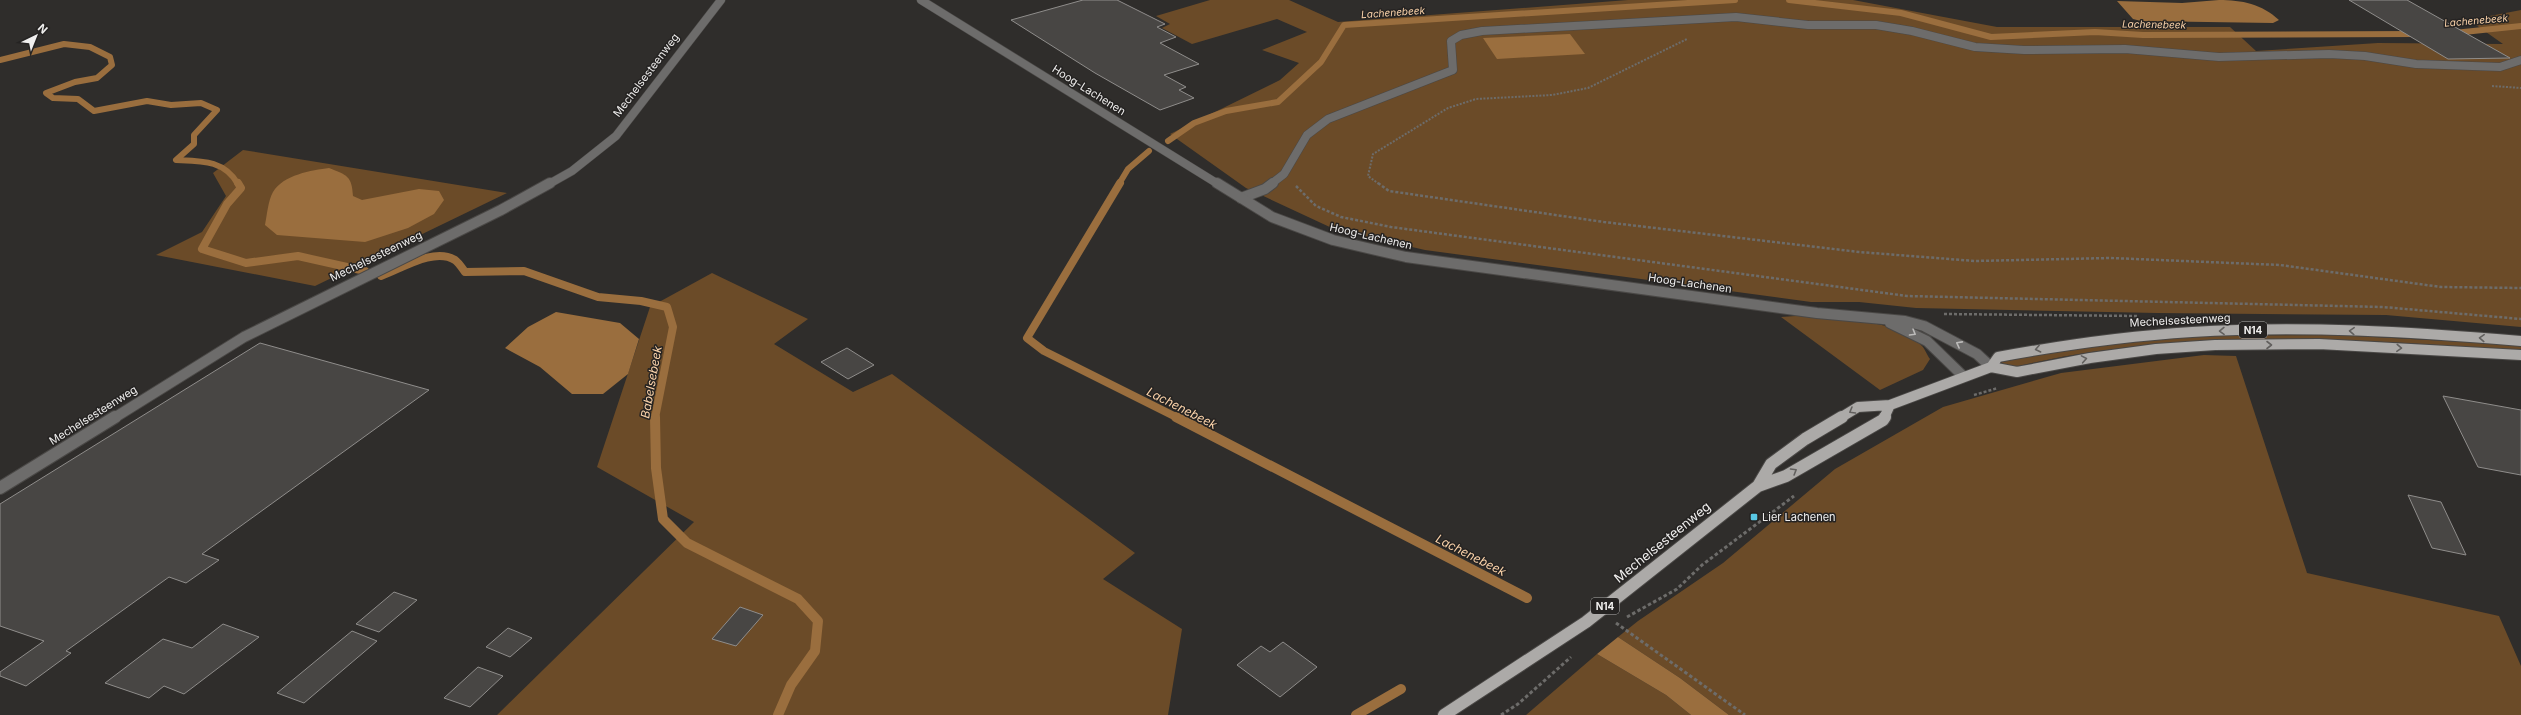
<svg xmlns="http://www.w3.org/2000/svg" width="2521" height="715" font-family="Inter,sans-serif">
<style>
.green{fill:#6b4b28}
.water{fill:#9a6e3e}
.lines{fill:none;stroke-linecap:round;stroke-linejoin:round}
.stream-far2{stroke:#9a6e3e;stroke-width:6}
.stream-far1{stroke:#9a6e3e;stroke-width:8}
.stream{stroke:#9a6e3e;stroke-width:10}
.building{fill:#484644;stroke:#8f8d8b}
.service-far1-casing{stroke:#4a4846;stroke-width:9}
.service-casing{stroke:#4a4846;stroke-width:12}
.minor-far2-casing{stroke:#4a4846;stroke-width:9}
.minor-far1-casing{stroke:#4a4846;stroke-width:12}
.minor-casing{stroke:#4a4846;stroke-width:14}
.primary-far1-casing{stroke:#4a4846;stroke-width:12}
.primary-casing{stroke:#4a4846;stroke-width:14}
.path-far2{stroke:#6d6c6a;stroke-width:2;stroke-dasharray:2 1.5;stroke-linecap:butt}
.path-far1{stroke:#6d6c6a;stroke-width:2.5;stroke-dasharray:3 2;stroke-linecap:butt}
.path{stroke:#6d6c6a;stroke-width:3;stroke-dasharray:3.5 2.5;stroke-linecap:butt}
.service-far1{stroke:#6d6c6b;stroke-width:8}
.service{stroke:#6d6c6b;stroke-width:10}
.minor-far2{stroke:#6d6c6b;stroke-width:8}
.minor-far1{stroke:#6d6c6b;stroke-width:10}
.minor{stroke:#6d6c6b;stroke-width:12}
.primary-far1{stroke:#acaaa8;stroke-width:10}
.primary{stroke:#acaaa8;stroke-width:12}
.oneway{stroke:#62605e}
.oneway2{stroke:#bcbbba}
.poi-dot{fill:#59c8e4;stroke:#252322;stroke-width:1.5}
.labels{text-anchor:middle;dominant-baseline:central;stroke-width:3;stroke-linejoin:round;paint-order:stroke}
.far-water-label{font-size:10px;font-style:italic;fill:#fbd3aa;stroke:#252322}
.shield{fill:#252322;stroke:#b3b2b1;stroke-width:1}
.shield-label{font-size:10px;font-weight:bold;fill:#f0efee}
.street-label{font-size:11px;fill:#f0efee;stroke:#252322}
.poi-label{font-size:11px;fill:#f0efee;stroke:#252322;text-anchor:start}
.water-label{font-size:12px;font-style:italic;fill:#fbd3aa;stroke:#252322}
.near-street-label{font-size:13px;fill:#f0efee;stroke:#252322}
</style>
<rect width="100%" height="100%" fill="#2f2d2b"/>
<path class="green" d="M1210 0H1289L1338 22 1628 0H1853L1997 27H2230L2256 51 2378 43 2503 44 2469 20 2521 10V327L2386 315 2157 313 1916 308 1859 302H1811L1425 250 1334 229 1246 188 1170 134 1280 80 1299 63 1262 50 1307 32 1277 19 1192 44 1162 28 1170 24 1156 16Z
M243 150 507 193 315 286 156 255 202 232 226 196 213 173Z
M712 273 808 319 774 344 853 392 892 374 1135 553 1103 579 1182 629 1168 715H497L694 522 597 467 650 307Z
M1810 315C1842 319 1899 320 1922 346 1925 349 1927 355 1930 359L1923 370 1880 390 1781 317Z
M2337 335 2521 345V351C2351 338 2177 327 2010 368L2001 362 2080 347 2176 336Z
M2204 355 2236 356 2307 573 2499 616 2521 666V715H1729L1680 678 1618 637 1638 621 1723 563 1835 469 1943 407 2061 373Z
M1597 654 1666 695 1691 715H1526Z"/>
<path class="water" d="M2219 0C2242 0 2262 4 2279 20L2273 23 2141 21 2133 19 2117 1 2182 3Z
M1570 34 1585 54 1497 59 1483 38Z
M329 168C347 175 352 176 353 196L362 200 419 189 439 191 444 200 434 214 408 228 365 242 277 235 265 225C267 215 268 201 273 192 283 175 312 170 329 168Z
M556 312 620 323 639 339 628 374 603 394H572L540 367 505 348 528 327Z
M1618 637 1680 678 1729 715H1691L1666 695 1597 654Z"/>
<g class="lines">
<path class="stream-far2" d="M1789 0 1901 13 1991 37 2095 32 2143 35 2417 34
M2454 33 2521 26
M0 60 64 44 90 47 110 57 112 65 97 78 75 82 46 93 53 98 78 99 94 111 147 101 171 105 201 103 217 110 194 135V144L176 160C202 161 224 160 238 184
M1168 141 1194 123 1226 111 1278 102 1321 62 1344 25 1735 0
M1119 184 1128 169 1149 151"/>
<path class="stream-far1" d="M238 183 241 188 227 204 202 249 246 263 298 256 365 271
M1120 183 1027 338 1044 351 1178 418
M381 276C401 269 434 247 455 260 459 263 462 268 465 272L524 271 598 297 641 301 667 307 673 327 655 418"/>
<path class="stream" d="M655 417 656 468 663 519 687 543 798 599 818 621 815 651 791 685 778 715
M1176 417 1527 598
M1356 715 1401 689"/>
</g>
<path class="building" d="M1083 0H1117L1165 24 1157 27 1176 37 1160 43 1199 64 1164 75 1186 87 1179 90 1194 98 1160 110 1095 73 1011 20Z
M2349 0H2407L2510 58 2448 59Z
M260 343 429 390 202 554 219 560 186 583 169 577 66 651 71 653 26 686 0 676V672L44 641 0 626V504Z
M847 348 874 365 848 379 821 362Z
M2443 396 2521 410V475L2478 467Z
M2408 495 2441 502 2466 555 2432 548Z
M394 592 417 600 379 632 356 624Z
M740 607 763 615 736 646 712 639Z
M223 624 259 637 184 694 164 686 149 698 105 683 163 639 192 648Z
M508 628 532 638 510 657 486 647Z
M352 631 377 641 304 703 277 693Z
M1283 642 1317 667 1280 697 1237 665 1261 646 1270 652Z
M478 667 503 676 470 707 444 698Z"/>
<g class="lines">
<g class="service-far1-casing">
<path id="service-far1" d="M1271 184 1284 174 1307 135 1328 119 1453 70 1451 41 1461 35 1482 31 1736 17 1808 25H1876L1912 31 1975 47 2024 50 2125 49 2219 57 2329 54 2365 56 2416 64 2500 67 2521 60"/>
</g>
<g class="service-casing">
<path id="service" d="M1241 198 1265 189 1273 183"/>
</g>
<g class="minor-far2-casing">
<path id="minor-far2" d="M921 0 1218 184
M549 184 572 171 616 136 721 0"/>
</g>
<g class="minor-far1-casing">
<path id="minor-far1" d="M1217 183 1272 217 1333 240 1406 257 1817 313 1905 321 1924 326 1977 354 1991 367
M1890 323 1927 341 1963 376
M114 418 244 337 501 210 550 183"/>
</g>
<g class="minor-casing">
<path id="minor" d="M0 488 115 417"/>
</g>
<g class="primary-far1-casing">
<path id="primary-far1" d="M1991 367 1998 357C2063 345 2127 336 2192 332 2302 325 2412 332 2521 341
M1840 418 1858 407 1890 405 1991 367 2017 372 2090 358 2156 349 2215 345 2319 344 2521 355
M1884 418 1890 405"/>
</g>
<g class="primary-casing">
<path id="primary" d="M1758 486 1771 464 1805 439 1842 417
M1444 715 1586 622 1758 486 1786 476 1883 420 1885 417"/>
</g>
<path class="path-far2" d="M2492 86 2521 88
M1379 184 1368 176 1373 154 1448 108 1476 99 1552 95 1588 88 1687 39"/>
<path class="path-far1" d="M1378 183 1389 191 1604 222 1859 252 1975 261 2111 258 2280 265 2441 287 2521 288
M1296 186 1316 206 1341 217 1391 227 1907 296 2383 307 2521 319
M1944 314 2137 316
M1974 395 1998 388"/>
<path class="path" d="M1627 617 1677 589 1702 565 1794 496
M1616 623 1745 715
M1501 715 1518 704 1571 657"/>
<use href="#service-far1" class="service-far1"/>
<use href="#service" class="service"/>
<use href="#minor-far2" class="minor-far2"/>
<use href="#minor-far1" class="minor-far1"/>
<use href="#minor" class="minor"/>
<use href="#primary-far1" class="primary-far1"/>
<use href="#primary" class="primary"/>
</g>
<defs><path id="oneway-chevron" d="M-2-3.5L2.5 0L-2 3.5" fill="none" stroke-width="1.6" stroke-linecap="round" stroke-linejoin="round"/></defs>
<g class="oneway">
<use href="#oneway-chevron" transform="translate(2222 331) rotate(179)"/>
<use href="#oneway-chevron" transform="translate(2352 331) rotate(-177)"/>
<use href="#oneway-chevron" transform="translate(2482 338) rotate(-177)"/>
<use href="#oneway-chevron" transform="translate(2269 345)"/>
<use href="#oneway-chevron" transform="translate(2399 348) rotate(3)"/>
<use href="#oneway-chevron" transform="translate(2038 349) rotate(168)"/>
<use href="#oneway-chevron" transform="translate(2084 359) rotate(-10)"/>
<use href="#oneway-chevron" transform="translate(1852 411) rotate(150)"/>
<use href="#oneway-chevron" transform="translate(1794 471) rotate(-31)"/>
</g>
<g class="oneway2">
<use href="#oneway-chevron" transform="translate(1913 333) rotate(30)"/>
<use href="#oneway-chevron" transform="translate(1959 344) rotate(-152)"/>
</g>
<rect class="poi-dot" x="1750" y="513" width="8" height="8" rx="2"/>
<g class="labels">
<g class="far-water-label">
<text transform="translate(1393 12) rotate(-4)">Lachenebeek</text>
<text transform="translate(2476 20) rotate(-5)">Lachenebeek</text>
<text transform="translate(2154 24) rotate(1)">Lachenebeek</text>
</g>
<g class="shield">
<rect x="2239" y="322" width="28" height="16" rx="3"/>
<rect x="1591" y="598" width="28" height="16" rx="3"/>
</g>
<g class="shield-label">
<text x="2253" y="330">N14</text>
<text x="1605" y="606">N14</text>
</g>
<g class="street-label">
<text transform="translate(646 75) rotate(-53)">Mechelsesteenweg</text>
<text transform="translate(1089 90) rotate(32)">Hoog-Lachenen</text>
<text transform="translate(1371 236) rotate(13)">Hoog-Lachenen</text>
<text transform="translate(376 256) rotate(-26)">Mechelsesteenweg</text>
<text transform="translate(1690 283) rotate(8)">Hoog-Lachenen</text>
<text transform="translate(2180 320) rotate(-3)">Mechelsesteenweg</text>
<text transform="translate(93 415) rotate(-32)">Mechelsesteenweg</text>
</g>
<g class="poi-label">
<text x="1762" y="517">Lier Lachenen</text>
</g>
<g class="water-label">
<text transform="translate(651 382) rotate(-80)">Babelsebeek</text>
<text transform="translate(1182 408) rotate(27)">Lachenebeek</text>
<text transform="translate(1471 555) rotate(27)">Lachenebeek</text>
</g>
<g class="near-street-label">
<text transform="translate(1662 542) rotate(-39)">Mechelsesteenweg</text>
</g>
</g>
<g transform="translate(36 36) rotate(43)" stroke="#252322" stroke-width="3" paint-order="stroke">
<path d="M0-3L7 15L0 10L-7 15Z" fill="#f0efee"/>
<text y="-6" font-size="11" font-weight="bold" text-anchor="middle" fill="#f0efee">N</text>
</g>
</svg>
